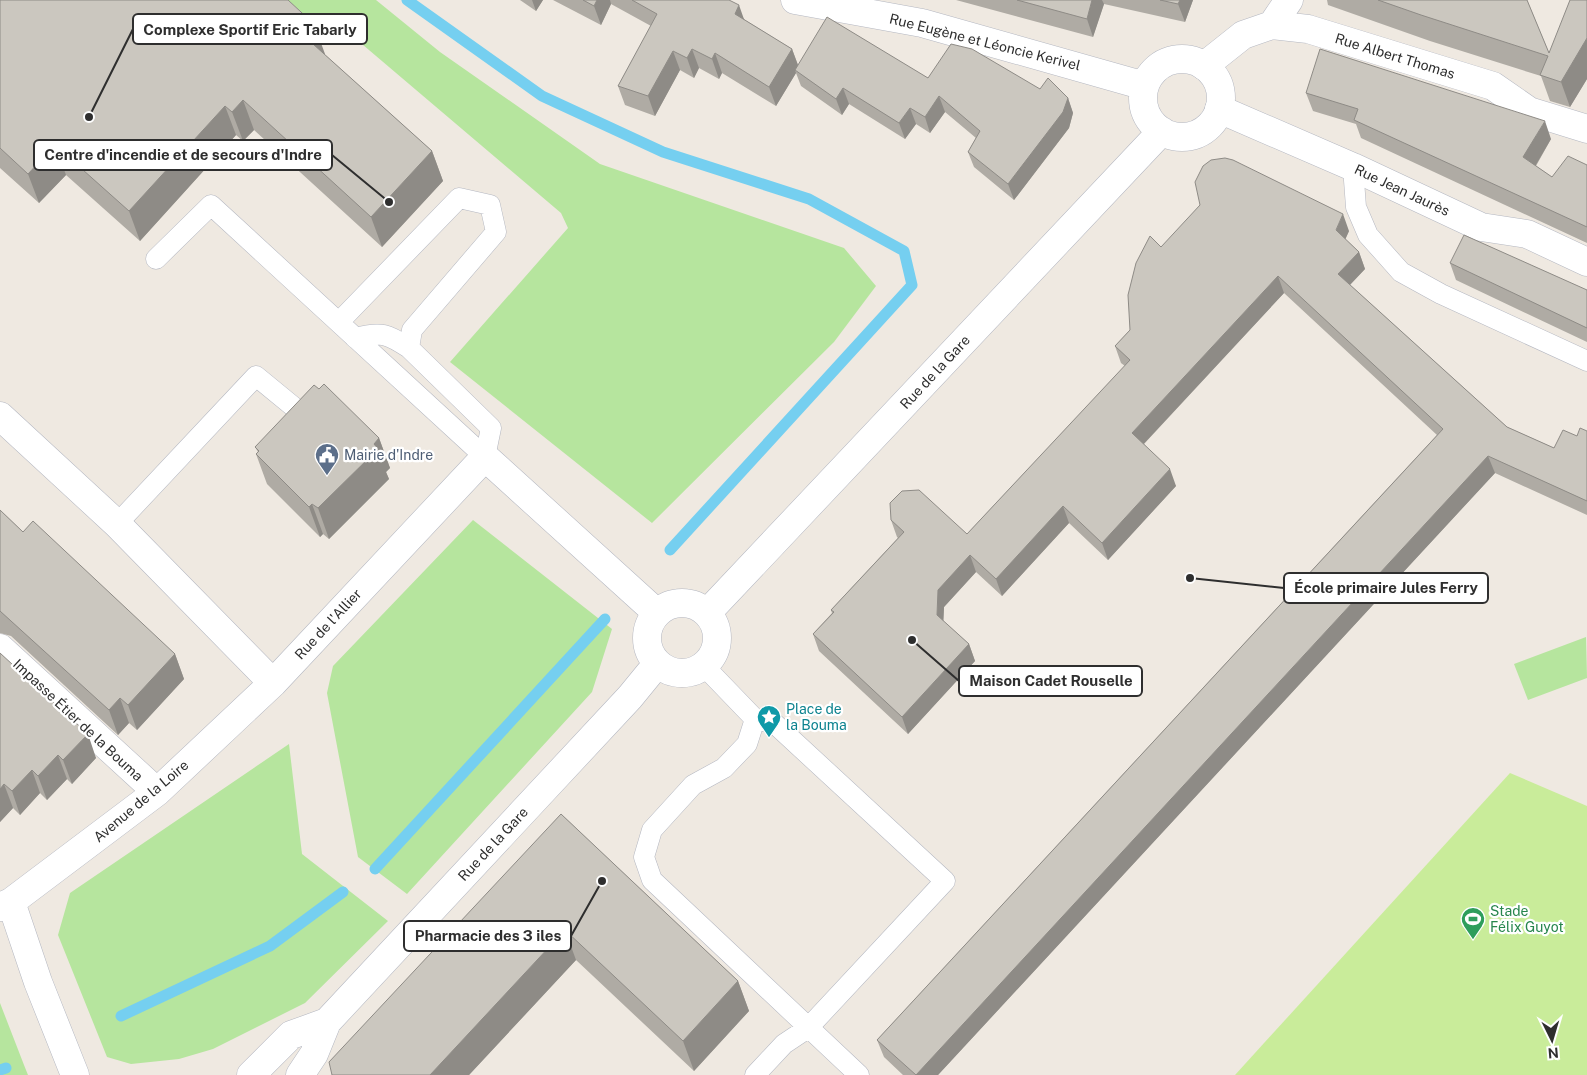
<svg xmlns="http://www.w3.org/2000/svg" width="1587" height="1075" font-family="'Public Sans',sans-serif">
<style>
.green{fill:#b6e59e}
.pitch{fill:#c9ec9a}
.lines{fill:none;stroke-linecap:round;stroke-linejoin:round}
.stream{stroke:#75cff0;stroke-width:11}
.service-casing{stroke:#b4b7c1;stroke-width:21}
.minor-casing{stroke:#b4b7c1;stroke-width:29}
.tertiary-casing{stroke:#b4b7c1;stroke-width:29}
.secondary-casing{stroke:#b4b7c1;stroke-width:29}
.service{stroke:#fff;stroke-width:20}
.minor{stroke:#fff;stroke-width:28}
.tertiary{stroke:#fff;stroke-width:28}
.secondary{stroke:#fff;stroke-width:28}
.wall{fill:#afaba4}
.shaded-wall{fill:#8e8b86}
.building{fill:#cbc7bf;stroke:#8e8b86}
.labels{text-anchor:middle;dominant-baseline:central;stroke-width:4.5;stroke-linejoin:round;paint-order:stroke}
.street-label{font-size:14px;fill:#2e2e2e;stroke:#fff}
.service-label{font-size:14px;fill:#4e5e75;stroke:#fff;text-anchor:start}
.culture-label{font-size:14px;fill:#0d838f;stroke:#fff;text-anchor:start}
.leisure-label{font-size:14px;fill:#27864d;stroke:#fff;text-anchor:start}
.leader{fill:none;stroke:#2e2e2e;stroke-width:2}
.callout-dot{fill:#2e2e2e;stroke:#fff;stroke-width:2}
.callout{fill:#fff;stroke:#2e2e2e;stroke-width:2}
.callout-label{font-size:15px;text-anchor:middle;font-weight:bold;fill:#2e2e2e}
</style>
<rect width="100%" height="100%" fill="#efe9e1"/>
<path class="green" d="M267 0H376L440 52 600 164 844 248 876 286 834 342 652 523 450 362 568 228 561 213 336 22 314 44Z
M473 520 612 629 592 692 407 894 358 857 327 693 333 666Z
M1586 637 1587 678 1528 700 1514 664Z
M289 744 302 854 388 921 305 1003 213 1049 179 1059 131 1064 107 1057 58 935 70 893Z
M0 1003 24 1065 28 1075H0Z"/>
<path class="pitch" d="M1510 773 1587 806V1075H1235Z"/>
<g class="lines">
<path class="stream" d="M407 0 542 96 663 152 809 199 904 251 912 285 670 550
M375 869 605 619
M121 1016 270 946 343 892
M0 1070 6 1068"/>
<g class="service-casing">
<path id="service" d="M1353 167 1356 207 1368 235 1401 272 1441 294 1587 361
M156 259 211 205 485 457 491 428 409 348 412 330 496 232 490 205 459 198 339 322
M355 338C381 331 388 334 409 348
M117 524 256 376 306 417
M703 665 755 719 747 744 724 768 693 785 652 830 644 857 652 880 859 1075
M755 719 775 724 945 881 808 1028 784 1044 755 1075"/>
</g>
<g class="minor-casing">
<path id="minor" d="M1272 25 1289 0
M1204 66 1243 35 1272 25 1308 29 1493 86 1529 111 1587 129
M0 416 117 524 273 683
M0 648 157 792
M11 902 38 982 75 1075
M0 907 11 902 157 792 273 683 485 457 657 613"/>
</g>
<g class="tertiary-casing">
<path id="tertiary" d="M1219 109 1353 167 1481 227 1527 234 1587 262"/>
</g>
<g class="secondary-casing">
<path id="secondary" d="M795 0 922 23 1145 86
M1143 98a39 39 0 1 1 78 0a39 39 0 1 1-78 0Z
M647 638a35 35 0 1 1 70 0a35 35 0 1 1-70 0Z
M707 613 1162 131
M251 1075 291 1035 327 1022
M300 1075 314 1054 327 1022 630 697 657 664"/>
</g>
<use href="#service" class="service"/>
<use href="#minor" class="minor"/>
<use href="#tertiary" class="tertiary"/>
<use href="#secondary" class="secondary"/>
</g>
<path class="wall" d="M0 0 314 24 324 54 432 151 443 181 382 247 254 130 243 141 236 135 140 241 66 175 39 203 0 168Z
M520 0H543L536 11Z
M553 0H729L745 20 792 49 798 65 1040 89 1068 98 1073 113 1069 128 1014 200 974 167 968 152 976 138 945 112 930 133 916 124 905 139 849 104 842 115 801 86 796 73 776 106 722 73 719 79 699 68 694 78 680 70 655 116 625 105 618 86 651 26 611 4 601 25Z
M956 0H1193L1185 22 1104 4 1093 37Z
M1327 0H1527L1549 53 1587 0V79L1570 107 1550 101 1541 76 1430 41 1328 5Z
M1306 93 1551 139 1536 166 1552 177 1587 165V243L1361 138 1356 124 1313 111Z
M1349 231 1345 239 1359 252 1365 269 1350 285 1507 427 1554 448 1587 431V515L1495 473 938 1075H903L884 1057 877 1040 1437 435 1284 293 1144 444 1176 486 1108 560 1069 523 1002 596 976 572 944 607 943 621 969 644 975 661 908 734 819 651 813 634 832 613 831 610 898 538 897 537 891 520 967 534 1125 366 1121 363 1115 346 1130 330 1161 247Z
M1450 263 1587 290V342L1456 280Z
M319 389 379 438 390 468 386 472 389 479 329 539 323 534 320 537 267 484 256 454 258 452 255 447Z
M0 510 23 532 175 654 184 679 137 730 129 723 118 735 11 636 0 633Z
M0 653 96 758 72 784 67 779 47 800 40 793 20 815 13 808 0 822Z
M561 814 738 981 749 1011 694 1071 576 960 469 1075H332Z"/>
<path class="shaded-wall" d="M532 0H543L536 11Z
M597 0H610L611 4 601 25 594 6Z
M1092 0H1102L1104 4 1093 37 1087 19Z
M1180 0H1193L1185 22 1178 4Z
M739 5 746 25 735 14Z
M314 24 325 54 314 65 303 35Z
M1587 38V79L1570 107 1561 82Z
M692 49 699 68 694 78 687 58Z
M792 49 799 68 795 70 796 73 776 106 769 87Z
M673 51 680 70 655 116 648 96Z
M715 53 722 73 719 79 712 59Z
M843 88 849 104 842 115 836 99Z
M939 96 945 112 930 133 925 117Z
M1068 98 1073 113 1069 128 1014 200 1008 184Z
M243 100 254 130 243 141 232 112Z
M225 106 236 135 140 241 129 211Z
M910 108 916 124 905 139 899 123Z
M1545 121 1551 139 1530 175 1523 157Z
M55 145 66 175 39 203 28 174Z
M432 151 443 181 382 247 371 217Z
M1343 214 1349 231 1342 247 1336 230Z
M1359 252 1365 269 1344 291 1338 274Z
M1278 276 1284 293 1138 450 1132 433Z
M379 438 390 468 386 472 389 479 329 539 318 508Z
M1488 456 1495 473 938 1075H916Z
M1170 469 1176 486 1108 560 1102 543Z
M312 504 323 534 320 537 309 507Z
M1063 506 1069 523 1002 596 996 579Z
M970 555 976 572 944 607 943 632 937 615 938 590Z
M969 644 975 661 908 734 902 717Z
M175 654 184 679 137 730 128 705Z
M120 698 129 723 118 735 109 710Z
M88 734 96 758 72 784 63 760Z
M58 755 67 779 47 800 38 776Z
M32 770 40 793 20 815 12 791Z
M4 784 13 808 0 822V789Z
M565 930 576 960 469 1075H430Z
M738 981 749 1011 694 1071 683 1041Z"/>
<path class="building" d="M0 0H288L314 24 303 35 432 151 371 217 243 100 232 112 225 106 129 211 55 145 28 174 0 148Z
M583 0H597L594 6Z
M632 0H729L739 5 735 14 792 49 769 87 715 53 712 59 692 49 687 58 673 51 648 96 618 86 657 14Z
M1017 0H1092L1087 19Z
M1160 0H1180L1178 4Z
M1378 0H1527L1549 53 1570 0H1587V38L1561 82 1540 75 1548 56 1421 15Z
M827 17 928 78 951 44 972 49 1040 89 1048 78 1068 98 1063 112 1008 184 968 152 980 131 939 96 925 117 910 108 899 123 843 88 836 99 795 70Z
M1320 49 1545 121 1523 157 1552 177 1568 156 1587 165V227L1354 120 1358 109 1306 93Z
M1225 158 1233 160 1343 214 1336 230 1359 252 1338 274 1507 427 1554 448 1563 430 1577 436 1580 428 1587 431V501L1488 456 916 1075 877 1040 1443 429 1278 276 1132 433 1170 469 1102 543 1063 506 996 579 970 555 938 590 937 615 969 644 902 717 813 634 834 612 831 610 904 532 891 520 890 503 902 491 919 490 967 534 1130 360 1115 346 1130 330 1128 295 1136 263 1150 236 1161 247 1200 205 1195 182 1203 166 1211 160Z
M1464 235 1587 290V328L1450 263Z
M324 384 379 438 374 444 378 449 318 508 312 504 309 507 256 454 259 451 255 447 314 385 319 389Z
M0 510 23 532 33 521 175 654 128 705 120 698 109 710 0 611Z
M0 653 88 734 63 760 58 755 38 776 32 770 12 791 4 784 0 789Z
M561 814 738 981 683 1041 565 930 430 1075H332L329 1062Z"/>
<defs>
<g id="civic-pin" transform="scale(1.25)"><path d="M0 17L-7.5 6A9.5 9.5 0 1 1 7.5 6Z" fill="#5c6f8a" stroke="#fff"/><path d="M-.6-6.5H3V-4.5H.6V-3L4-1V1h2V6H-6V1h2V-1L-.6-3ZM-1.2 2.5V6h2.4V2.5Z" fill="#fff"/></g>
<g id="sight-pin" transform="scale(1.25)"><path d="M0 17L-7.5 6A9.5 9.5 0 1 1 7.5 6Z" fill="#0f9aa8" stroke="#fff"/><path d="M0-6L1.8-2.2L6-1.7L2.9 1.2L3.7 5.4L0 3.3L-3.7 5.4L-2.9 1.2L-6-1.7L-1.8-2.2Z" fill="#fff"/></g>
<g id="stadium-pin" transform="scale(1.25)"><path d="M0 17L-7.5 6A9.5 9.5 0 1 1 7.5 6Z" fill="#2e9e5b" stroke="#fff"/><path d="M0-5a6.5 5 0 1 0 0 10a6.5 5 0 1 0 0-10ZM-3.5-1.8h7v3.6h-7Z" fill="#fff"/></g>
</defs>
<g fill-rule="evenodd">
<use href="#civic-pin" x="327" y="455"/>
<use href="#sight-pin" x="769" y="717"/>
<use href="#stadium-pin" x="1473" y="919"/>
</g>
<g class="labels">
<g class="street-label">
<text transform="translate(985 42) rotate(14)">Rue Eugène et Léoncie Kerivel</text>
<text transform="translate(1395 56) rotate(17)">Rue Albert Thomas</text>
<text transform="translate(1402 190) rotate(25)">Rue Jean Jaurès</text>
<text transform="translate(935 372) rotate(-47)">Rue de la Gare</text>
<text transform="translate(328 624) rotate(-47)">Rue de l'Allier</text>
<text transform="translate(78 720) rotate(43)">Impasse Étier de la Bouma</text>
<text transform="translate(141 801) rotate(-40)">Avenue de la Loire</text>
<text transform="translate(493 844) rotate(-47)">Rue de la Gare</text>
</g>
<g class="service-label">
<text x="344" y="455">Mairie d'Indre</text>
</g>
<g class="culture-label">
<text x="786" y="709">Place de<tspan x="786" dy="16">la Bouma</tspan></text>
</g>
<g class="leisure-label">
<text x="1490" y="911">Stade<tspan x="1490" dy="16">Félix Guyot</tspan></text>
</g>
</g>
<path class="leader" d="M89 117L133 29M389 202L332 155M1190 578L1284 588M912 640L959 681M602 881L571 936"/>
<g class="callout-dot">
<circle cx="89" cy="117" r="5"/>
<circle cx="389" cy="202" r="5"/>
<circle cx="1190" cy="578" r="5"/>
<circle cx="912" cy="640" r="5"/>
<circle cx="602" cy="881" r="5"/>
</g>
<g class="callout">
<rect x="133" y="14" width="234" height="30" rx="5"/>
<rect x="34" y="140" width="298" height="30" rx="5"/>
<rect x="1284" y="573" width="204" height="30" rx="5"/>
<rect x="959" y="666" width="183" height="30" rx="5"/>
<rect x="404" y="921" width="167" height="30" rx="5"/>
</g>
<g class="callout-label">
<text x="250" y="35">Complexe Sportif Eric Tabarly</text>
<text x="183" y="160">Centre d'incendie et de secours d'Indre</text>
<text x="1386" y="593">École primaire Jules Ferry</text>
<text x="1051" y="686">Maison Cadet Rouselle</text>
<text x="488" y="941">Pharmacie des 3 iles</text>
</g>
<g transform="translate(1552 1040) rotate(175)" stroke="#ffffff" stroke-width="4" paint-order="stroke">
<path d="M0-4L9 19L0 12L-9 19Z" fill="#2e2e2e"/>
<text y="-8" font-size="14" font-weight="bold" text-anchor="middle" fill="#2e2e2e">N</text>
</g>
</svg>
